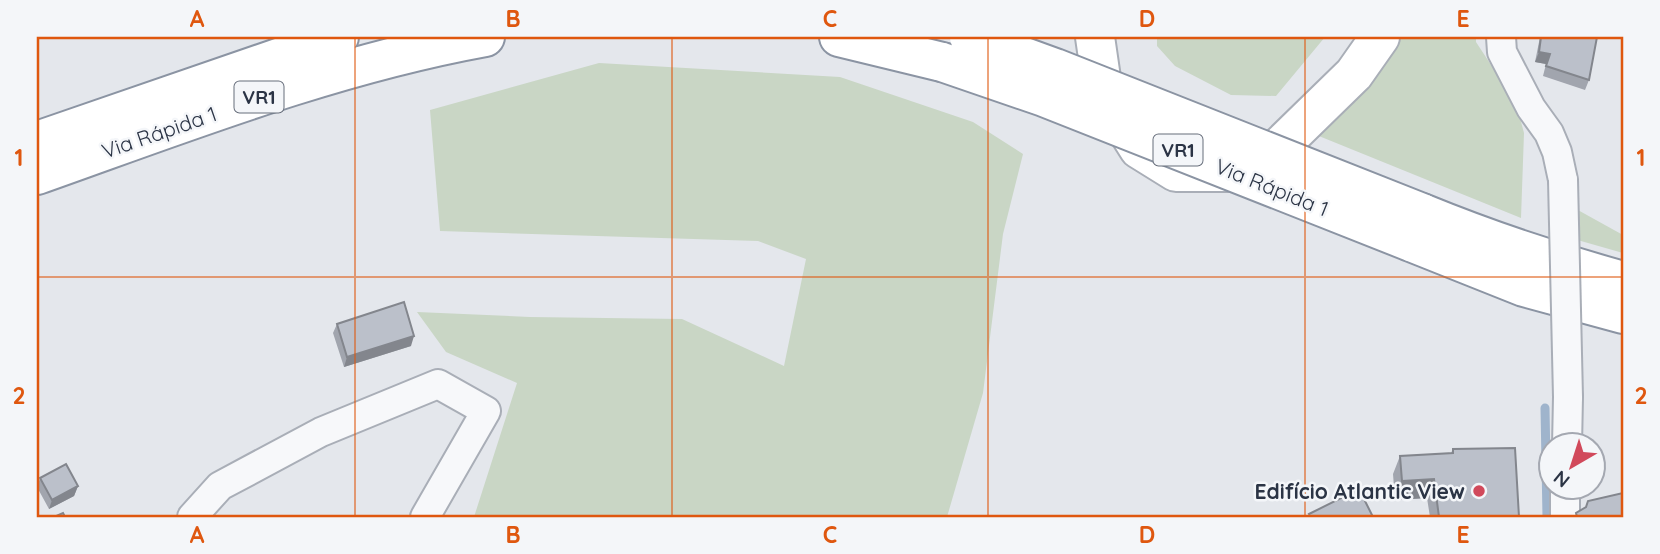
<svg xmlns="http://www.w3.org/2000/svg" width="1660" height="554" font-family="Quicksand,sans-serif">
<style>
.green{fill:#c9d6c5}
.lines{fill:none;stroke-linecap:round;stroke-linejoin:round}
.stream{stroke:#9fb4cc;stroke-width:9}
.street-casing{stroke:#a9aeb7;stroke-width:32}
.secondary-casing{stroke:#a9aeb7;stroke-width:42}
.highway-casing{stroke:#8b94a3;stroke-width:42}
.street{stroke:#f7f8fa;stroke-width:28}
.secondary{stroke:#fff;stroke-width:38}
.highway{stroke:#fff;stroke-width:38}
.street-bridge-casing{stroke:#a9aeb7;stroke-width:32;stroke-linecap:butt}
.highway-bridge-casing{stroke:#8b94a3;stroke-width:42;stroke-linecap:butt}
.street-bridge{stroke:#f7f8fa;stroke-width:28}
.highway-bridge{stroke:#fff;stroke-width:38}
.wall{fill:#a1a5ae}
.shaded-wall{fill:#83868d}
.building{fill:#bbc0ca;stroke:#83868d;stroke-width:2}
.grid{fill:none;stroke:#df570f;stroke-width:2;stroke-opacity:0.55}
.poi-dot{fill:#d1495b;stroke:#f4f6f9;stroke-width:2.5}
.labels{text-anchor:middle;dominant-baseline:central;stroke-width:5;stroke-linejoin:round;paint-order:stroke}
.shield{fill:#f4f6f9;stroke:#676e7b;stroke-width:2}
.shield-label{font-size:19px;font-weight:bold;fill:#2b3445}
.street-label{font-size:21px;fill:#2b3445;stroke:#f4f6f9}
.poi-label{font-size:21px;font-weight:bold;fill:#2b3445;stroke:#f4f6f9;text-anchor:end}
.neatline{fill:none;stroke:#df570f;stroke-width:2.5}
.grid-label{font-size:23px;text-anchor:middle;font-weight:bold;fill:#df570f}
</style>
<rect width="100%" height="100%" fill="#e4e7ec"/>
<path class="green" d="M1157 37H1325L1276 96 1231 95 1175 66 1157 46Z
M1396 37H1476V42L1516 103 1524 133 1521 218 1309 132Z
M599 63 840 77 973 122 1023 154 1003 234 983 393 947 517H474L517 383 446 352 417 312 530 317 682 319 784 366 806 259 758 241 440 231 430 110Z
M1567 204 1623 235V253L1567 237Z"/>
<g class="lines">
<path class="stream" d="M1545 408 1547 517"/>
<g class="street-casing">
<path id="street" d="M1501 37 1502 52 1531 108 1549 133 1557 152 1563 180
M1567 446 1568 397
M192 517 220 486 321 432 438 384 486 411 425 517
M1565 517V488"/>
</g>
<g class="secondary-casing">
<path id="secondary" d="M1095 37 1103 92 1139 149 1176 172H1227L1272 154 1354 74 1380 37"/>
</g>
<g class="highway-casing">
<path id="highway" d="M839 37 942 62
M37 141 339 37
M37 175C184 123 331 65 485 37
M1422 213C1488 240 1554 262 1623 281
M1411 242 1524 287 1623 314"/>
</g>
<use href="#street" class="street"/>
<use href="#secondary" class="secondary"/>
<use href="#highway" class="highway"/>
<g class="street-bridge-casing">
<path id="street-bridge" d="M1563 180 1568 397"/>
</g>
<g class="highway-bridge-casing">
<path id="highway-bridge" d="M969 37 1055 68 1422 213
M942 62 1044 97 1411 242"/>
</g>
<use href="#street-bridge" class="street-bridge"/>
<use href="#highway-bridge" class="highway-bridge"/>
</g>
<path class="wall" d="M1540 37H1597L1589 80 1585 90 1543 76 1546 64 1535 62Z
M337 324 411 346 344 367 333 333Z
M1453 449 1519 517H1430L1427 498 1395 500 1393 474 1400 456 1451 453Z
M40 478 78 486 74 496 49 509 37 487Z"/>
<path class="shaded-wall" d="M1539 52 1550 54 1546 64 1535 62Z
M414 336 411 346 344 367 347 357Z
M1434 479 1427 498 1395 500 1402 481Z
M78 486 74 496 49 509 52 500Z"/>
<path class="building" d="M1541 37H1597L1589 80 1546 66 1550 54 1539 52Z
M404 302 414 336 347 357 337 324Z
M1515 448 1519 517H1439L1434 479 1402 481 1400 456 1453 453V449Z
M66 464 78 486 52 500 40 478Z
M1359 489 1373 517H1311L1309 514Z
M1623 493V517H1577L1576 513 1586 507 1588 501Z
M63 513 65 517H54Z"/>
<path class="grid" d="M355 37V517M672 37V517M988 37V517M1305 37V517M37 277H1623"/>
<circle class="poi-dot" cx="1479" cy="491" r="7"/>
<g class="labels">
<g class="shield">
<rect x="234.5" y="81.5" width="49" height="31" rx="5"/>
<rect x="1153.5" y="134.5" width="49" height="31" rx="5"/>
</g>
<g class="shield-label">
<text x="259" y="97">VR1</text>
<text x="1178" y="150">VR1</text>
</g>
<g class="street-label">
<text transform="translate(159 132) rotate(-19)">Via Rápida 1</text>
<text transform="translate(1272 187) rotate(22)">Via Rápida 1</text>
</g>
<g class="poi-label">
<text x="1465" y="491">Edifício Atlantic View</text>
</g>
</g>
<rect width="1660" height="554" fill="none" stroke="#f4f6f9" stroke-width="77"/>
<g transform="translate(1572 466) rotate(219)"><circle r="33" fill="#f4f6f9" stroke="#a4a8b1" stroke-width="2"/>
<path d="M0-5L12 26L0 18L-12 26Z" fill="#d1495b"/>
<text y="-10" font-size="19" font-weight="bold" text-anchor="middle" fill="#2b3445">N</text>
</g>
<rect x="38" y="38" width="1584" height="478" class="neatline"/>
<g class="grid-label">
<text x="197" y="27">A</text>
<text x="513" y="27">B</text>
<text x="830" y="27">C</text>
<text x="1147" y="27">D</text>
<text x="1463" y="27">E</text>
<text x="19" y="166">1</text>
<text x="1641" y="166">1</text>
<text x="19" y="404">2</text>
<text x="1641" y="404">2</text>
<text x="197" y="543">A</text>
<text x="513" y="543">B</text>
<text x="830" y="543">C</text>
<text x="1147" y="543">D</text>
<text x="1463" y="543">E</text>
</g>
</svg>
